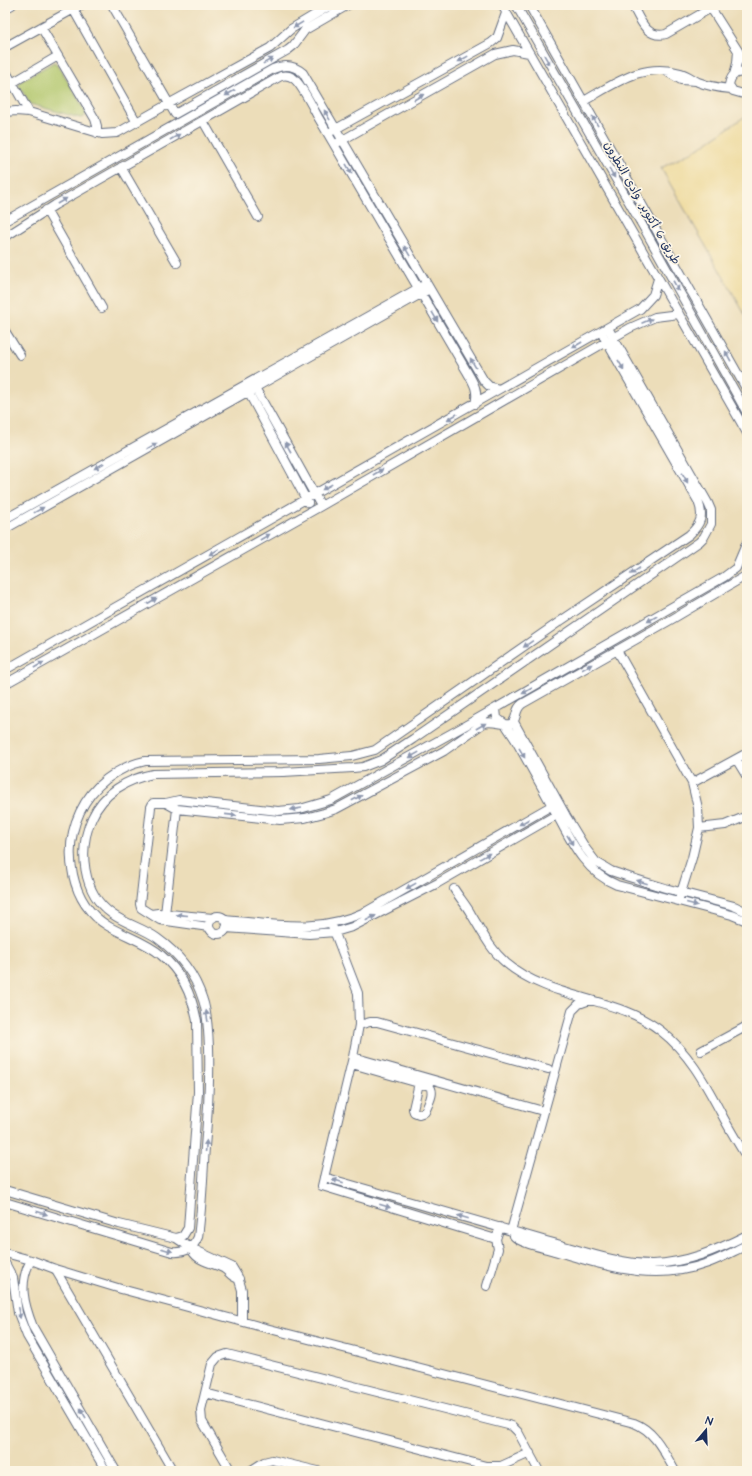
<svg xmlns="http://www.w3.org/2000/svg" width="752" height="1476" font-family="'Architects Daughter','Playpen Sans Arabic',sans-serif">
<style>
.green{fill:#b0c66a;stroke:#667a64}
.sand{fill:#eeda9e;stroke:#84847e}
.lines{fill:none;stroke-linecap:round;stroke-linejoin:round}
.minor-casing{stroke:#646c7e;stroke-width:10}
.minor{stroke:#fff;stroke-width:8}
.oneway{fill:#8d97ae}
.labels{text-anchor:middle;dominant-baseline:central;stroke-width:3.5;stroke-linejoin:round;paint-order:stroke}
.street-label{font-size:12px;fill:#1b2f5e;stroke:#fcf5e5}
</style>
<rect width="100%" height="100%" fill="#fcf5e5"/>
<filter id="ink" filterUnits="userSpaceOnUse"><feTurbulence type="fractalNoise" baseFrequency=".025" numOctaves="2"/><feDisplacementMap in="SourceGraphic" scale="8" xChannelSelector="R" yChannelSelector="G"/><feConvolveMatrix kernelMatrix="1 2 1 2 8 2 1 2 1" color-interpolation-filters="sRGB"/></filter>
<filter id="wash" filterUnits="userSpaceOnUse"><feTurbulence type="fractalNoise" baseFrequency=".012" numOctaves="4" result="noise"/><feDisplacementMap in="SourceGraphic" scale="16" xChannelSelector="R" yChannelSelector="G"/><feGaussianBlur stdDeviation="0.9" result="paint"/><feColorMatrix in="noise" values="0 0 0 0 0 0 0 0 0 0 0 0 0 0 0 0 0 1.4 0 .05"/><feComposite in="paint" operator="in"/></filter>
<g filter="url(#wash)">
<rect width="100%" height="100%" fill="#ecddb9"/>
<path class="green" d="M54 62 58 65 86 112C86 116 83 118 80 118L30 104 19 86V82Z"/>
<path class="sand" d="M747 115V318L661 168 699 148Z"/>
</g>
<g filter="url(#ink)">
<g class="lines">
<g class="minor-casing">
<path id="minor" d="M112 5 175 114 288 50 293 46 305 30 348 5
M502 5 747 433
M516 5 645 230 747 413
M529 5 747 390
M632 5C640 19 646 39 666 34L711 8
M709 5 747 65
M5 9 12 5
M73 9 136 121
M41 27 95 119 97 126V133
M5 47 81 5
M5 70 29 112
M669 73 681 80 696 81
M747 73C736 71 731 74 729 85L733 91 747 95
M734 75 737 63 738 51
M12 83 58 56
M584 101C616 83 642 62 681 73 688 75 692 79 698 82 708 86 720 88 731 89
M5 112 16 111 29 112 102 134 117 133 170 103 270 48 291 29 331 5
M203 121 258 217
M332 131 491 43 497 38 506 13
M339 142 495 54 513 50 529 53
M121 167 177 263
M46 210 102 308
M5 221 273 69C284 64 294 65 303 73L484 381 489 386 499 389
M5 237 55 205 281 76C285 75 289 75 293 78 301 83 313 108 318 117L466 370C473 382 479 390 475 404
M5 331 20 355
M253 384 321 506
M246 388 308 503
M5 519 422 286
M5 529 426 291
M617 650 692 783 698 808 699 828 692 858 680 896
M5 670 640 309 653 295 658 279
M5 684 321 506 630 328 655 317 679 314
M496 709 497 718 505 724 515 739C529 764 543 789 557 815 572 843 585 872 617 885L732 915 747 921
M514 722 566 816 586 849 596 862 611 871 629 877 665 888 734 906 747 912
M736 759 747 777
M692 783 747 753
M166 803 177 809 280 820 305 818 324 813 336 809 444 751 484 723C493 720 507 727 512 723 518 718 514 710 522 704L674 618 747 575
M699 828 725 825 747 816
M454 889C459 897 466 905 471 914 482 932 490 949 506 963 551 1001 615 995 661 1031 688 1052 704 1081 720 1111 728 1127 738 1143 747 1158
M151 914 158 913 213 918
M165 914 177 809
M209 925a9 9 0 1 1 18 0a9 9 0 1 1-18 0Z
M225 920C275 924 319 934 367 911L558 802
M331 923 358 993 359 1025 353 1057 322 1186 496 1239
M209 927 160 920 141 908 140 904 151 807 153 803H166L179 800 278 811 300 809 331 800 461 728 724 577 736 568 747 542
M226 928 309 934 335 932 352 927 438 883 563 811
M359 1025 370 1022H377L548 1069
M701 1051 747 1026
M353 1057 543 1111
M352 1064 429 1086C436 1092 428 1104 425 1112L419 1114 414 1112 413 1109 419 1083
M324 1177C397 1198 470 1219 543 1240 578 1249 615 1264 652 1264 687 1263 717 1250 747 1235
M5 1190 119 1224 176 1238 183 1236 188 1228 198 1092 197 1021C192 995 182 972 161 955 146 942 125 936 108 926 70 903 62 850 80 812 92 786 117 767 145 761L319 759 352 756 375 750 559 622 689 535C701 524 704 516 698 501L601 332
M5 1202 172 1252C184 1253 193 1249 198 1237 202 1208 203 1177 205 1147 208 1114 210 1081 209 1047 208 1031 208 1015 203 1000 195 974 178 953 157 938 143 928 126 924 112 914 82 893 78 849 92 818 103 793 127 779 153 774L283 772 353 768 363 767 381 760 413 739 699 542 704 537 711 524V510L708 503 608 328
M511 1231 572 1011 579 1004 590 1000
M515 1232 514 1236C519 1243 545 1248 554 1251 607 1266 653 1283 708 1263 722 1258 734 1251 747 1245
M176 1238 191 1248 232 1267 238 1277 242 1290V1320
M191 1248C196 1262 212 1262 223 1268 230 1272 230 1277 239 1279
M5 1253 31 1260 55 1269 121 1289 262 1327 634 1423C655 1431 664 1452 675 1471
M31 1260C18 1283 24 1304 33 1327L116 1471
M5 1263 13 1278 18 1313 27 1336 106 1471
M55 1269 173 1471
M487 1286 498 1249 496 1239 500 1227
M205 1393 486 1466H501L530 1453
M231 1471 202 1421 201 1410 212 1364 218 1357 227 1354 512 1426 518 1432 539 1471
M250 1471 264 1462 272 1460 318 1471"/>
</g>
<use href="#minor" class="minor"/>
</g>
<defs><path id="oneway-solid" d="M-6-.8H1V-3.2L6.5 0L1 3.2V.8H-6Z"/></defs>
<g class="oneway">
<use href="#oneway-solid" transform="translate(298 25) rotate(149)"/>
<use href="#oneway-solid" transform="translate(463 59) rotate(151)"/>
<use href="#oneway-solid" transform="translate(547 60) rotate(60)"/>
<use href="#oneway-solid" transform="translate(268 61) rotate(-29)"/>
<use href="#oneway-solid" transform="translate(230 93) rotate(150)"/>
<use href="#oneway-solid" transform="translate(419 97) rotate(-30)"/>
<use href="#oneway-solid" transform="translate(327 115) rotate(-120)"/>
<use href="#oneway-solid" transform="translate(595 121) rotate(-120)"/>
<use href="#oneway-solid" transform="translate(175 137) rotate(-30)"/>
<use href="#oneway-solid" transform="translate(349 169) rotate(60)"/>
<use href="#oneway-solid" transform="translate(612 173) rotate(60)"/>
<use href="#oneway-solid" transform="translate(62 201) rotate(-30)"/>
<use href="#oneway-solid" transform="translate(407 251) rotate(-120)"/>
<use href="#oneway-solid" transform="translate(676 286) rotate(61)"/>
<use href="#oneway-solid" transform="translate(435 317) rotate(60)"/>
<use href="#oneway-solid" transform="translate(647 321) rotate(-23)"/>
<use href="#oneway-solid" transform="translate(577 345) rotate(150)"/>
<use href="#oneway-solid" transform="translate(728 356) rotate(-119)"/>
<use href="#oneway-solid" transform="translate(473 363) rotate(-120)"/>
<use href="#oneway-solid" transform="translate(621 365) rotate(60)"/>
<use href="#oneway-solid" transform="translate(452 417) rotate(150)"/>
<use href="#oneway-solid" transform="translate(152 446) rotate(-29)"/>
<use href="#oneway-solid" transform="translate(288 447) rotate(-119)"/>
<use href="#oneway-solid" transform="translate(99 466) rotate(151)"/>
<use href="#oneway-solid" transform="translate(378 472) rotate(-30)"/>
<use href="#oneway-solid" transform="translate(685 478) rotate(61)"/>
<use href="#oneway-solid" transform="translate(327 487) rotate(151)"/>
<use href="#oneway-solid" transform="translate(39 510) rotate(-29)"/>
<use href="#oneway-solid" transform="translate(265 537) rotate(-30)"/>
<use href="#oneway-solid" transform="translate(214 552) rotate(150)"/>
<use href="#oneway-solid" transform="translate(635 571) rotate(146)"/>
<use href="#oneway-solid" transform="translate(152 601) rotate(-30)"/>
<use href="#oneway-solid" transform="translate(652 619) rotate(150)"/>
<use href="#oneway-solid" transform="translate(528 644) rotate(145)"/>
<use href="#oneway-solid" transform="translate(39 665) rotate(-30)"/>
<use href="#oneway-solid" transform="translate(587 667) rotate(-29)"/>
<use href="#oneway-solid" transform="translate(527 691) rotate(150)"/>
<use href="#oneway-solid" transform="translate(481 726) rotate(-30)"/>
<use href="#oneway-solid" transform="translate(522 753) rotate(60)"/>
<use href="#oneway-solid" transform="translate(414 755) rotate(151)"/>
<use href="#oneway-solid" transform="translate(357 798) rotate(-28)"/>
<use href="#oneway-solid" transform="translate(296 809) rotate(171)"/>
<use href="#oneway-solid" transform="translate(231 815) rotate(6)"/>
<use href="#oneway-solid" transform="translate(524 822) rotate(150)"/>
<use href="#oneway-solid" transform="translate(570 840) rotate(59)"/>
<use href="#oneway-solid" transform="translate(485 856) rotate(-29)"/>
<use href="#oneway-solid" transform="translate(642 882) rotate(-163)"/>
<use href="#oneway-solid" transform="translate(411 886) rotate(151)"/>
<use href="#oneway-solid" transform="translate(692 904) rotate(14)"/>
<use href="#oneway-solid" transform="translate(182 915) rotate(-175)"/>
<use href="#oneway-solid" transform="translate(371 918) rotate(-27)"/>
<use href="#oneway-solid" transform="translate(207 1016) rotate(-99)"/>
<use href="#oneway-solid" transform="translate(206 1146) rotate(-86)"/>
<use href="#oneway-solid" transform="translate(338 1181) rotate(-164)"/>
<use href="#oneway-solid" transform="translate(385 1206) rotate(17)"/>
<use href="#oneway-solid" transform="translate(42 1213) rotate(17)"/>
<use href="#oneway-solid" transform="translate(463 1217) rotate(-164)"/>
<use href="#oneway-solid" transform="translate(167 1250) rotate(16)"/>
<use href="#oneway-solid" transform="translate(19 1313) rotate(77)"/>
<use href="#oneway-solid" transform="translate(83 1413) rotate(-120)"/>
</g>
</g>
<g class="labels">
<g class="street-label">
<text transform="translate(642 203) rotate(60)">طريق 6 أكتوبر, وادى النطرون</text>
</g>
</g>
<rect width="752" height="1476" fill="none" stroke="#fcf5e5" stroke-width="20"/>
<g transform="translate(706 1430) rotate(19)" stroke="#fcf5e5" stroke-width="3" paint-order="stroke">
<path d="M0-3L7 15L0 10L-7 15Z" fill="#1b2f5e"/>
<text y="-6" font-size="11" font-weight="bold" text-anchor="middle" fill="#1b2f5e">N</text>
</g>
</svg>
